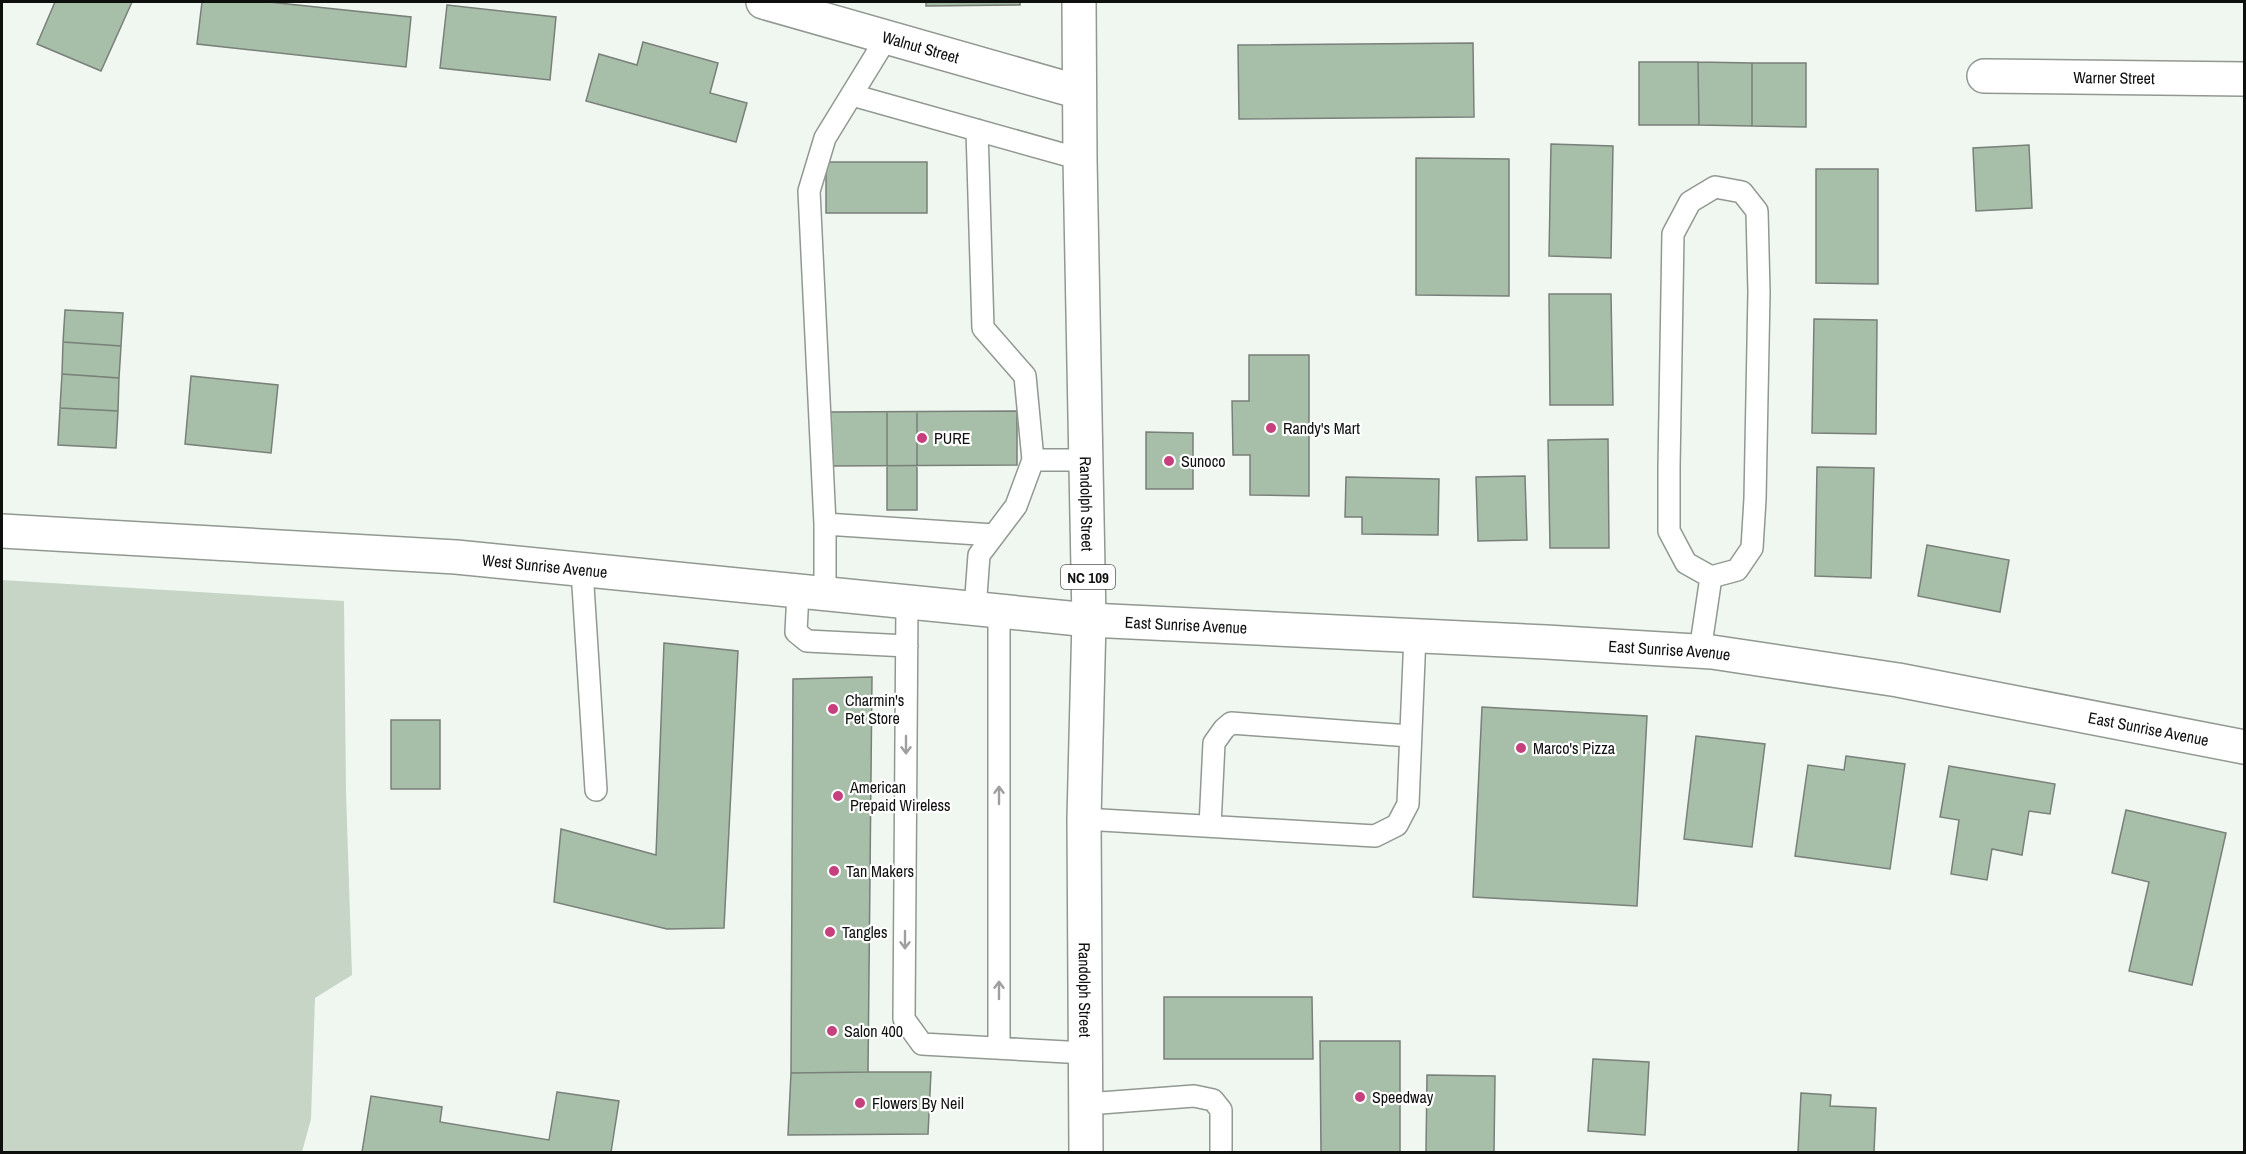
<svg xmlns="http://www.w3.org/2000/svg" width="2246" height="1154" font-family="'Archivo Narrow',sans-serif">
<style>
.green{fill:#c6d5c6}
.building{fill:#a7bfa8;stroke:#797f79;stroke-width:1.5}
.lines{fill:none;stroke-linecap:round;stroke-linejoin:round}
.service-casing{stroke:#919891;stroke-width:24}
.minor-casing{stroke:#919891;stroke-width:36}
.primary-casing{stroke:#919891;stroke-width:36}
.service{stroke:#fff;stroke-width:21}
.minor{stroke:#fff;stroke-width:33}
.primary{stroke:#fff;stroke-width:33}
.oneway{stroke:#9e9f9e}
.poi-dot{fill:#c7407e;stroke:#fff;stroke-width:2}
.labels{text-anchor:middle;dominant-baseline:central;stroke-width:4.5;stroke-linejoin:round;paint-order:stroke}
.shield{fill:#fff;stroke:#565856;stroke-width:1.5}
.shield-label{font-size:15px;font-weight:bold;fill:#0d100d}
.street-label{font-size:16px;fill:#0d100d;stroke:#fff}
.poi-label{font-size:16px;fill:#0d100d;stroke:#fff;text-anchor:start}
</style>
<rect width="100%" height="100%" fill="#f0f7f0"/>
<path class="green" d="M2 580 344 601 346 792 352 975 315 998 311 1119 302 1152H2Z"/>
<path class="building" d="M55 2H132L101 71 37 44Z
M202 2H269L411 17 406 67 197 44Z
M926 2H1020V5L926 6Z
M447 5 556 17 550 80 440 68Z
M643 42 718 63 710 93 747 103 736 142 586 101 599 54 637 65Z
M1473 43 1474 117 1239 119 1238 45Z
M1639 62H1698L1699 125H1639Z
M1698 62 1752 63V126L1699 125Z
M1752 63H1806V127L1752 126Z
M1551 144 1613 146 1611 258 1549 256Z
M2029 145 2032 208 1976 211 1973 148Z
M1416 158 1509 159V296L1416 295Z
M826 162H927V213H826Z
M1816 169H1878V284L1816 283Z
M1549 294H1611L1613 405H1550Z
M65 310 123 313 121 346 63 342Z
M1814 319 1877 320 1876 434 1812 433Z
M63 342 121 346 119 378 62 374Z
M1249 355H1309V496L1250 495V455H1233L1232 401H1249Z
M62 374 119 378 118 411 60 408Z
M191 376 278 385 271 453 185 444Z
M60 408 118 411 116 448 58 445Z
M1017 411V465L827 466V412Z
M887 412H917V510H887Z
M1146 432 1193 433V489H1146Z
M1608 439 1609 548H1550L1548 440Z
M1817 467 1874 468 1871 578 1815 576Z
M1525 476 1527 540 1478 541 1476 477Z
M1346 477 1439 479 1438 535 1362 534V517H1345Z
M1927 545 2009 560 2000 612 1918 596Z
M664 643 738 651 724 928 667 929 554 902 561 829 656 855Z
M872 677 868 1072 791 1073 793 679Z
M1482 707 1647 716 1637 906 1473 897Z
M391 720H440V789H391Z
M1696 736 1765 744 1752 847 1684 839Z
M1846 756 1905 764 1890 869 1795 856 1808 765 1844 770Z
M1949 766 2055 784 2050 814 2029 811 2022 855 1992 849 1987 880 1951 874 1959 820 1940 817Z
M2126 810 2226 833 2192 985 2129 971 2149 882 2112 873Z
M1164 997H1312L1313 1059H1164Z
M1320 1041H1400V1152H1321Z
M1593 1059 1649 1062 1645 1135 1588 1131Z
M868 1072H931L928 1134 788 1135 791 1073Z
M1427 1075 1495 1076 1494 1152H1426Z
M557 1092 619 1101 611 1152H362L371 1096 442 1107 440 1122 549 1140Z
M1801 1093 1831 1095 1830 1106 1876 1108 1874 1152H1798Z"/>
<g class="lines">
<g class="service-casing">
<path id="service" d="M852 95 1080 159
M1033 460H1086
M825 524 994 535
M582 570 596 790
M798 592 796 632 807 641 907 646
M825 594V524L809 191 825 138 887 37
M907 603 904 1019 922 1044 1085 1053
M975 609 979 555 1016 506 1033 460 1025 376 983 328 977 130
M999 611V1048
M1700 651 1711 577 1737 570 1752 548 1755 499 1759 292 1757 211 1742 192 1715 187 1690 202 1673 234 1669 468V531L1686 563 1711 577
M1084 819 1375 836 1397 825 1408 804 1415 635
M1210 826 1214 743 1224 729 1231 723 1410 736
M1087 1104 1194 1096 1213 1100 1221 1110V1152"/>
</g>
<g class="minor-casing">
<g id="minor">
<path id="s1" d="M763 2 1079 92"/>
<path id="s2" d="M1984 76 2244 79"/>
<path id="s3" d="M2 531 456 557 1089 620 1546 642 1712 652 1898 680 2244 747"/>
</g>
</g>
<g class="primary-casing">
<g id="primary">
<path id="s4" d="M1079 2 1080 159 1089 620 1084 819 1086 1152"/>
</g>
</g>
<use href="#service" class="service"/>
<use href="#minor" class="minor"/>
<use href="#primary" class="primary"/>
</g>
<defs><path id="oneway-shaft" d="M-6 0H5M1.5-3L5.5 0L1.5 3" fill="none" stroke-width="1.6" stroke-linecap="round" stroke-linejoin="round" transform="scale(1.5)"/></defs>
<g class="oneway">
<use href="#oneway-shaft" transform="translate(906 745) rotate(90)"/>
<use href="#oneway-shaft" transform="translate(999 795) rotate(-90)"/>
<use href="#oneway-shaft" transform="translate(905 940) rotate(90)"/>
<use href="#oneway-shaft" transform="translate(999 990) rotate(-90)"/>
</g>
<g class="poi-dot">
<circle cx="1271" cy="428" r="6"/>
<circle cx="922" cy="438" r="6"/>
<circle cx="1169" cy="461" r="6"/>
<circle cx="833" cy="709" r="6"/>
<circle cx="1521" cy="748" r="6"/>
<circle cx="838" cy="796" r="6"/>
<circle cx="834" cy="871" r="6"/>
<circle cx="830" cy="932" r="6"/>
<circle cx="832" cy="1031" r="6"/>
<circle cx="1360" cy="1097" r="6"/>
<circle cx="860" cy="1103" r="6"/>
</g>
<g class="labels">
<rect class="shield" x="1061" y="565" width="54" height="24" rx="4.5"/>
<g class="shield-label">
<text x="1088" y="577">NC 109</text>
</g>
<g class="street-label">
<text stroke="none"><textPath href="#s1" startOffset="164">Walnut Street</textPath></text>
<text stroke="none"><textPath href="#s2" startOffset="130">Warner Street</textPath></text>
<text stroke="none"><textPath href="#s4" startOffset="502">Randolph Street</textPath></text>
<text stroke="none"><textPath href="#s3" startOffset="544">West Sunrise Avenue</textPath></text>
<text stroke="none"><textPath href="#s3" startOffset="1188">East Sunrise Avenue</textPath></text>
<text stroke="none"><textPath href="#s3" startOffset="1672">East Sunrise Avenue</textPath></text>
<text stroke="none"><textPath href="#s3" startOffset="2158">East Sunrise Avenue</textPath></text>
<text stroke="none"><textPath href="#s4" startOffset="988">Randolph Street</textPath></text>
</g>
<g class="poi-label">
<text x="1283" y="428">Randy's Mart</text>
<text x="934" y="438">PURE</text>
<text x="1181" y="461">Sunoco</text>
<text x="845" y="700">Charmin's<tspan x="845" dy="18">Pet Store</tspan></text>
<text x="1533" y="748">Marco's Pizza</text>
<text x="850" y="787">American<tspan x="850" dy="18">Prepaid Wireless</tspan></text>
<text x="846" y="871">Tan Makers</text>
<text x="842" y="932">Tangles</text>
<text x="844" y="1031">Salon 400</text>
<text x="1372" y="1097">Speedway</text>
<text x="872" y="1103">Flowers By Neil</text>
</g>
</g>
<rect width="2246" height="1154" fill="none" stroke="#0d100d" stroke-width="6"/>
</svg>
